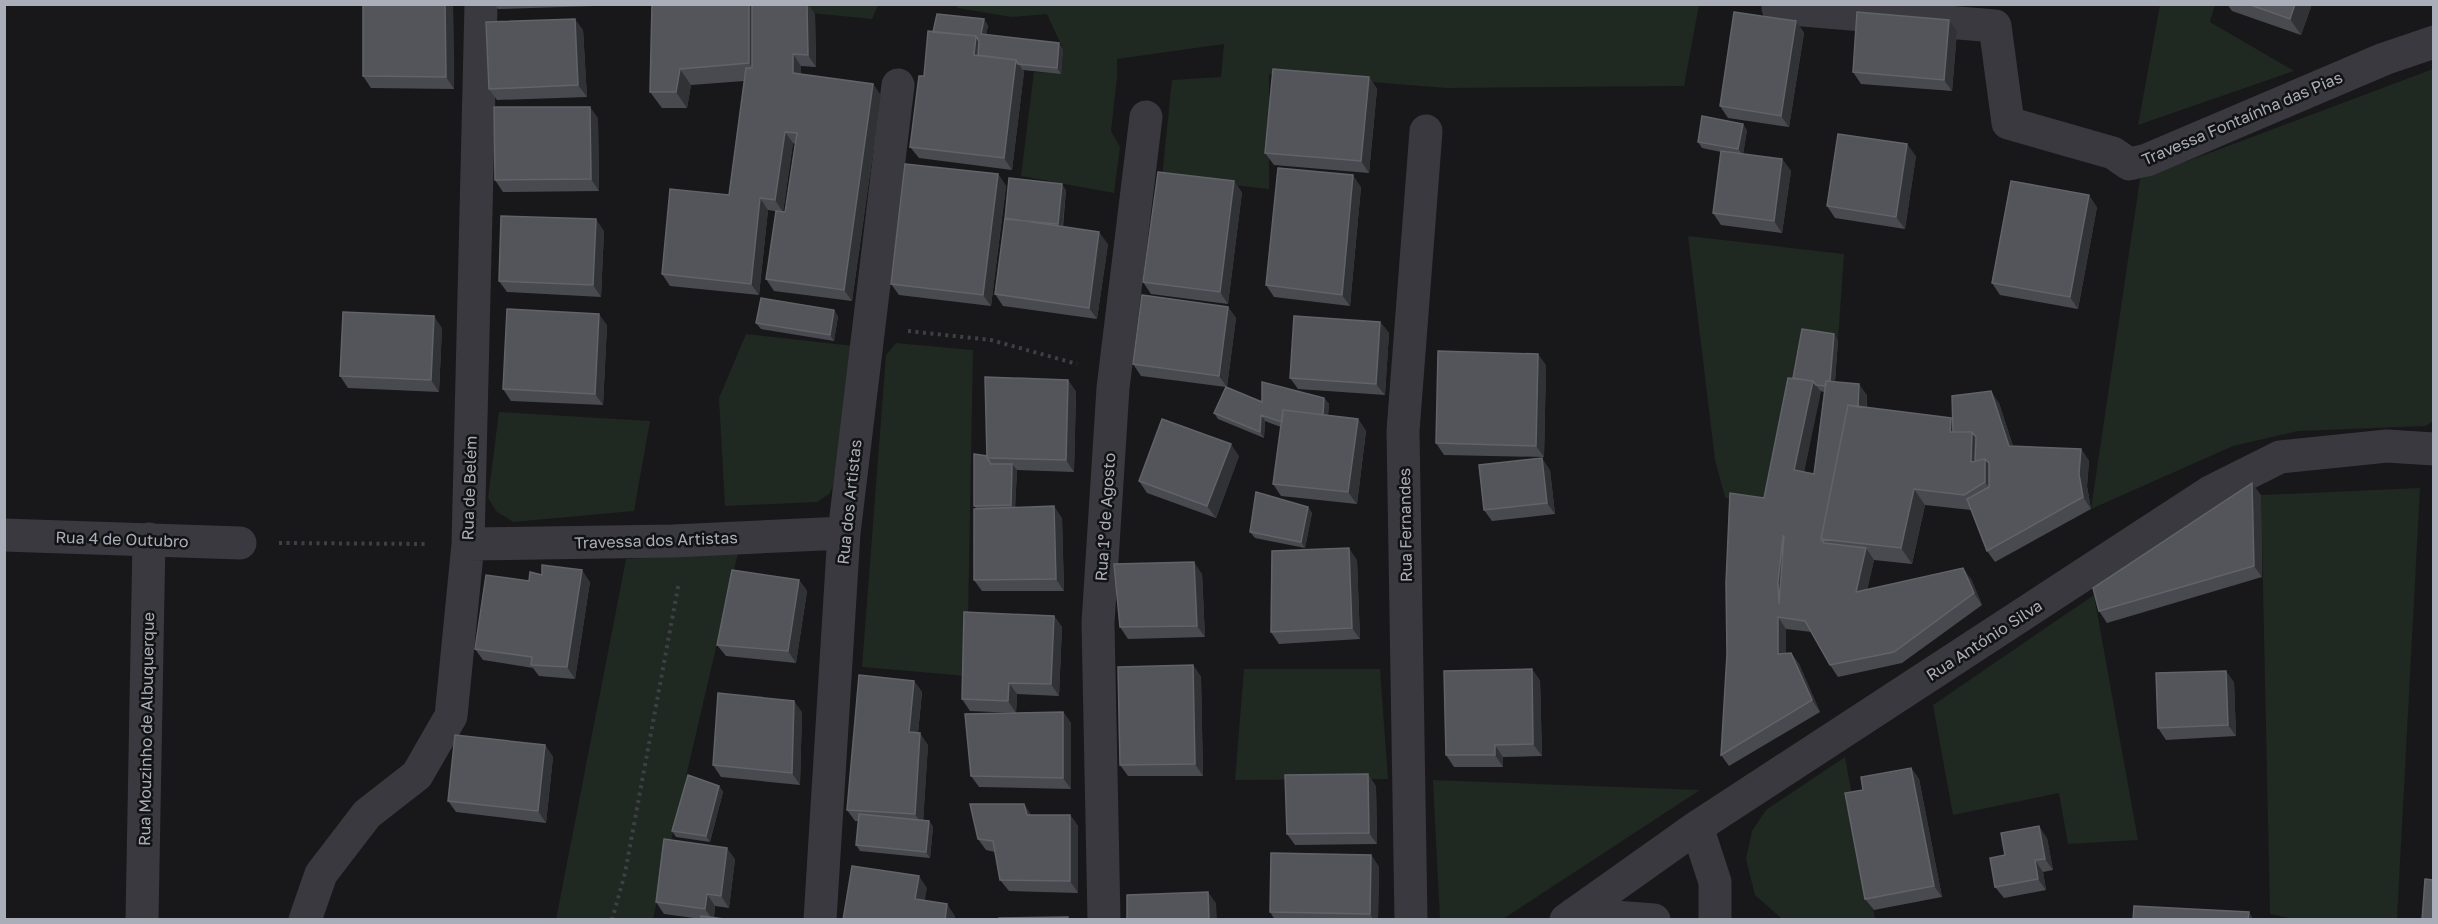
<svg xmlns="http://www.w3.org/2000/svg" width="2438" height="924" font-family="'Golos Text',sans-serif">
<style>
.green{fill:#1f2821}
.lines{fill:none;stroke-linecap:round;stroke-linejoin:round}
.path{stroke:#3f4046;stroke-width:4;stroke-dasharray:3 4.5;stroke-linecap:butt}
.minor{stroke:#39393f;stroke-width:33}
.wall{fill:#494a4f;fill-rule:evenodd}
.shaded-wall{fill:#313235}
.building{fill:#54555a;stroke:#616369;stroke-width:1.5;fill-rule:evenodd}
.labels{text-anchor:middle;dominant-baseline:central;stroke-width:5;stroke-linejoin:round;paint-order:stroke}
.street-label{font-size:16px;fill:#aaaeb9;stroke:#131315}
</style>
<rect width="100%" height="100%" fill="#18181a"/>
<path class="green" d="M781 5H878L872 19 780 10Z
M954 5H1699L1684 86 1447 88 1269 74V189L1162 177 1172 80 1221 77 1224 44 1117 59V77L1111 131 1120 147 1114 193 1021 176 1034 72 1061 73 1063 49 1047 14 1012 17 958 8Z
M2160 5H2215L2210 22 2294 71 2138 125Z
M2433 69V421L2426 426 2298 431 2233 446 2091 509 2140 179Z
M1688 236 1844 254 1838 340 1772 510 1738 505 1725 497 1715 460Z
M746 334 854 346 833 486 829 494 817 502 725 506 719 398Z
M896 343 973 350 967 676 862 667 886 355Z
M499 412 650 421 634 511 513 522 496 511 488 498Z
M2420 488 2397 919 2299 920 2270 914 2261 495Z
M738 553 653 919 556 920 626 559Z
M2094 595 2138 840 2068 844 2059 793 1953 815 1933 705Z
M1244 669H1380L1388 779 1235 780Z
M1845 757 1875 919H1782L1755 895 1746 859 1752 831 1766 810Z
M1433 780 1700 790 1503 919 1440 920Z"/>
<g class="lines">
<path class="path" d="M4 5 5 4
M908 331 991 340 1077 364
M279 543 428 544
M612 920 625 873 679 582"/>
<path class="minor" d="M1778 8 1995 26 2008 123 2113 153 2129 164 2147 160 2384 59 2434 42
M4 535 240 543
M468 544 673 541 844 533
M1697 827 1715 882V920
M1574 914 1654 920
M142 920 149 539
M305 920 321 874 367 814 417 775 451 716 468 544 481 4
M820 920 844 533 898 85
M1104 920 1098 623 1113 388 1146 117
M1411 920 1403 431 1426 131
M1566 920 1697 827 2210 492 2280 457 2387 446 2434 449"/>
</g>
<path class="wall" d="M363 4H453L454 89 371 88 363 76Z
M494 4H595V6L498 9Z
M652 4 815 14 816 67 801 66V74L873 84 881 96 852 301 774 291 766 279 780 212 768 210 759 295 670 286 662 274 729 195 744 81 691 85 687 108H662L650 92ZM793 143 795 144 785 212H783Z
M2227 4H2312L2301 35 2232 11Z
M984 19 988 26 986 34 1063 49 1061 74 1023 70 1024 72 1012 170 919 158 910 147 933 32Z
M1949 20 1957 31 1952 91 1861 84 1853 72Z
M1796 21 1804 33 1789 127 1728 118 1720 106Z
M583 30 587 97 497 100 489 89Z
M1369 77 1377 89 1369 173 1274 165 1265 153Z
M598 118 599 191 503 192 495 180Z
M1747 130 1743 154 1782 159 1791 171 1782 233 1721 225 1713 213 1721 152 1702 148 1698 142Z
M1916 156 1905 229 1835 218 1827 206Z
M998 174 1006 186 991 306 899 295 891 284Z
M1361 187 1350 306 1274 297 1266 285Z
M1066 190 1063 227 1108 244 1097 319 1003 306 995 294 1005 219Z
M1242 192 1228 304 1151 294 1143 282Z
M2097 207 2078 309 2000 295 1992 283Z
M604 231 601 297 507 292 499 281Z
M1228 307 1236 318 1227 387 1262 402 1324 398 1329 404 1328 415 1358 419 1366 431 1357 504 1281 496 1273 484 1281 427 1265 421 1264 438 1218 419 1214 413 1226 387 1141 376 1133 364Z
M838 316 834 341 761 329 756 323Z
M1380 322 1389 333 1385 395 1298 389 1290 378Z
M607 325 603 405 511 401 503 389Z
M442 328 439 392 348 388 340 376Z
M1838 340 1835 382 1867 395V408L1951 418 1952 420 1999 403 2013 446 2081 449 2089 461 2087 486 2091 509 1995 562 1987 551 1971 510 1925 505 1912 564 1874 560 1867 590 1971 579 1982 605 1902 663 1838 677 1830 665 1812 632 1786 629V653H1791L1799 664 1820 712 1729 766 1721 755 1793 378ZM1820 391 1824 392 1814 474 1804 472Z
M1546 365 1544 457 1444 455 1436 443Z
M1068 380 1076 392 1074 472 1017 470 1015 508 1062 518 1064 591H982L974 580 977 509 974 506 987 456Z
M1239 456 1216 518 1147 493 1139 481Z
M1550 470 1555 514 1492 521 1484 510Z
M2261 495 2262 577 2107 623 2099 611Z
M1308 507 1312 513 1305 548 1255 538 1250 532Z
M1357 560 1360 639 1279 644 1271 632Z
M1202 574 1205 637 1128 639 1120 627Z
M542 575 590 582 575 679 539 676 533 668 483 660 475 649 529 581Z
M799 580 807 591 796 663 726 656 717 645Z
M1054 616 1062 627 1059 696 1017 694 1016 713 970 711 962 699Z
M1193 665 1201 677 1203 776H1128L1120 765Z
M1540 680 1542 756 1503 757V767H1454L1446 755Z
M914 681 922 692 918 733 928 745 923 820 929 821 933 827 930 858 860 851 856 845 858 821H855L847 810Z
M2234 682 2236 736 2166 740 2158 728Z
M802 712 800 785 721 777 713 765Z
M1063 712 1071 723V789L979 787 971 776Z
M545 745 553 757 546 823 456 812 448 801Z
M1911 768 1919 779 1942 897 1874 910 1865 899 1863 790Z
M719 786 723 792 710 842 676 837 672 831Z
M1376 786 1377 844 1295 845 1287 834Z
M1024 804 1031 815H1070L1078 826V893L1009 891 1000 880 995 852 986 850 978 839Z
M2047 838 2053 870 2043 872 2046 890 2004 898 1995 887 2005 855Z
M1371 855 1379 867 1378 920H1275L1270 912Z
M735 859 729 908 715 906 714 918 701 919 664 914 656 902Z"/>
<path class="shaded-wall" d="M445 4H453L454 89 446 77Z
M749 4H760V79L749 63Z
M807 4H808L815 14 816 67 808 55Z
M2295 4H2312L2301 35 2290 19Z
M575 19 583 30 587 97 578 85Z
M984 19 988 26 985 40 981 34Z
M1949 20 1957 31 1952 91 1944 80Z
M1796 21 1804 33 1789 127 1781 116Z
M976 36 984 47 982 61 974 55Z
M1059 43 1063 49 1061 74 1057 68Z
M793 54 801 66V85L793 73Z
M1016 60 1024 72 1012 170 1004 158Z
M680 69 691 85 687 108 676 92Z
M1369 77 1377 89 1369 173 1361 161Z
M873 84 881 96 852 301 844 290Z
M590 107 598 118 599 191 591 179Z
M1743 124 1747 130 1743 155 1738 149Z
M785 132 793 143 783 212 775 200Z
M1907 144 1916 156 1905 229 1896 217Z
M1782 159 1791 171 1782 233 1774 221Z
M998 174 1006 186 991 306 983 295Z
M1353 175 1361 187 1350 306 1342 295Z
M1234 181 1242 192 1228 304 1220 292Z
M1062 184 1066 190 1062 230 1058 224Z
M2089 195 2097 207 2078 309 2070 297Z
M760 198 768 210 759 295 751 284Z
M596 219 604 231 601 297 593 285Z
M1099 232 1108 244 1097 319 1089 308Z
M1228 307 1236 318 1227 387 1219 376Z
M834 310 838 316 834 341 830 335Z
M599 314 607 325 603 405 595 394Z
M434 316 442 328 439 392 431 380Z
M1380 322 1389 333 1385 395 1376 384Z
M1834 334 1838 340 1834 393 1830 386Z
M1538 354 1546 365 1544 457 1536 446Z
M1068 380 1076 392 1074 472 1066 460Z
M1813 381 1821 392 1802 482 1794 470Z
M1859 384 1867 395 1866 423 1858 411Z
M1991 391 1999 403 2017 458 2009 446Z
M1324 398 1329 404 1327 426 1323 420Z
M1261 415 1265 421 1264 438 1260 432Z
M1951 418 1962 434 1950 432Z
M1358 419 1366 431 1357 504 1348 492Z
M1972 432 1984 448 1983 464 1971 462Z
M1231 444 1239 456 1216 518 1207 506Z
M2081 449 2089 461 2087 486 2091 509 2083 497 2079 474Z
M1542 458 1550 470 1555 514 1547 503Z
M1985 459 1997 475V498L1985 482Z
M1012 464 1017 470 1015 511 1011 505Z
M2252 483 2261 495 2262 577 2254 566Z
M1914 489 1925 505 1912 564 1901 548Z
M1054 506 1062 518 1064 591 1056 579Z
M1308 507 1312 513 1305 548 1301 542Z
M1783 536 1791 547 1779 604 1778 583Z
M1349 548 1357 560 1360 639 1352 628Z
M1866 548 1874 560 1864 604 1856 592Z
M1194 562 1202 574 1205 637 1197 626Z
M1963 568 1971 579 1982 605 1974 593Z
M582 570 590 582 575 679 567 667Z
M799 580 807 591 796 663 788 651Z
M1054 616 1062 627 1059 696 1051 684Z
M1778 617 1786 629V665L1778 654Z
M1791 653 1799 664 1820 712 1812 700Z
M1193 665 1201 677 1203 776 1195 764Z
M1532 669 1540 680 1542 756 1533 744Z
M2226 671 2234 682 2236 736 2228 725Z
M914 681 922 692 917 743 909 732Z
M1009 683 1017 694 1016 713 1008 701Z
M794 701 802 712 800 785 792 773Z
M1063 712 1071 723V789L1063 778Z
M920 733 928 745 923 826 915 814Z
M545 745 553 757 546 823 538 811Z
M1495 745 1503 757V767L1495 755Z
M1911 768 1919 779 1942 897 1934 886Z
M1368 774 1376 786 1377 844 1369 833Z
M719 786 723 792 710 842 706 836Z
M1024 804 1032 816 1027 815Z
M1070 815 1078 826V893L1070 881Z
M929 821 933 827 930 858 926 852Z
M2039 826 2047 838 2053 870 2045 859Z
M727 848 735 859 729 908 721 896Z
M1371 855 1379 867 1378 920H1374L1370 914Z
M2035 860 2043 872 2046 890 2038 879Z
M919 876 927 888 923 911 915 899Z
M1208 892 1216 903 1217 920H1209Z
M707 894 715 906 713 920 705 909Z
M947 904 955 916V920H945Z
M2249 912 2254 920H2248Z"/>
<path class="building" d="M363 4H445L446 77 363 76Z
M652 4H749V63L680 69 676 92H650Z
M752 4H807L808 55 793 54V73L873 84 844 290 766 279 776 211 785 212 797 133 785 132 775 200 760 198 751 284 662 274 670 189 729 195 746 68H752Z
M2248 4H2295L2290 19Z
M1734 12 1796 21 1781 116 1720 106Z
M1857 12 1949 20 1944 80 1853 72Z
M937 14 984 19 981 34 1059 43 1057 68 1018 64 1016 60 978 55 979 41 976 36 933 32Z
M575 19 578 85 489 89 486 22Z
M928 31 976 36 974 55 1016 60 1004 158 910 147 919 76H924Z
M1273 69 1369 77 1361 161 1265 153Z
M494 107H590L591 179 495 180Z
M1702 116 1743 124 1738 149 1698 142Z
M1838 134 1907 144 1896 217 1827 206Z
M1721 151 1782 159 1774 221 1713 213Z
M905 164 998 174 983 295 891 284Z
M1278 168 1353 175 1342 295 1266 285Z
M1158 172 1234 181 1220 292 1143 282Z
M1009 178 1062 184 1058 224 1005 219Z
M2011 181 2089 195 2070 297 1992 283Z
M501 216 596 219 593 285 499 281Z
M1005 218 1099 232 1089 308 995 294Z
M1142 295 1228 307 1219 376 1133 364Z
M761 298 834 310 830 335 756 323Z
M507 309 599 314 595 394 503 389Z
M343 312 434 316 431 380 340 376Z
M1294 316 1380 322 1376 384 1290 378Z
M1802 329 1834 334 1830 381H1826L1825 386 1816 385 1813 381 1793 378Z
M1438 351 1538 354 1536 446 1436 443Z
M985 377 1068 380 1066 460 987 458Z
M1788 378 1813 381 1794 470 1814 474 1826 381 1859 384 1858 407 1848 405 1821 539 1824 543 1866 548 1856 592 1963 568 1974 593 1894 652 1830 665 1805 621 1778 617V654L1791 653 1812 700 1721 755 1727 654 1726 583 1730 493 1764 498ZM1783 536H1784L1779 604 1778 583Z
M1262 382 1324 398 1323 415 1283 410 1282 422 1261 415 1260 432 1214 413 1226 387 1262 402Z
M1991 391 2009 446 2081 449 2079 474 2083 497 1987 551 1967 499 1989 487V463L1985 459 1975 461 1976 437 1972 432H1953L1952 396Z
M1848 405 1951 418 1950 432H1972L1971 462 1985 459V482L1964 495 1914 489 1901 548 1821 539Z
M1283 410 1358 419 1348 492 1273 484Z
M1162 419 1231 444 1207 506 1139 481Z
M974 454 987 456V458L991 464H1012L1011 505 974 506Z
M1542 458 1547 503 1484 510 1479 465Z
M2252 483 2254 566 2099 611 2093 588Z
M1256 492 1308 507 1301 542 1250 532Z
M1054 506 1056 579 974 580V509Z
M1349 548 1352 628 1271 632 1272 551Z
M1194 562 1197 626 1120 627 1114 564Z
M542 565 582 570 567 667 531 665 532 657 475 649 486 575 529 581 530 572 542 575Z
M732 570 799 580 788 651 717 645Z
M964 612 1054 616 1051 684 1009 683 1008 701 962 699Z
M1193 665 1195 764 1120 765 1118 667Z
M1532 669 1533 744 1495 745V755H1446L1444 671Z
M2226 671 2228 725 2158 728 2156 673Z
M859 675 914 681 909 732 920 733 915 814 847 810Z
M718 693 794 701 792 773 713 765Z
M1063 712V778L971 776 965 714Z
M455 735 545 745 538 811 448 801Z
M1911 768 1934 886 1865 899 1845 793 1863 790 1861 777Z
M1368 774 1369 833 1287 834 1285 775Z
M688 775 719 786 706 836 672 831Z
M970 804H1024L1027 815H1070V881L1000 880 993 841 978 839Z
M859 814 929 821 926 852 856 845Z
M2039 826 2045 859 2035 860 2038 879 1995 887 1990 858 2005 855 2001 833Z
M664 839 727 848 721 896 707 894 705 909 656 902Z
M1271 853 1371 855 1370 914 1270 912Z
M852 866 919 876 915 899 947 904 945 920H843Z
M2425 879 2433 880V920H2422Z
M1208 892 1209 920H1127V895Z
M2134 906 2249 912 2248 920H2133Z
M701 916 732 920H701Z
M1068 917V920H999V918Z"/>
<g class="labels">
<g class="street-label">
<text transform="translate(2242 118) rotate(-23)">Travessa Fontaínha das Pias</text>
<text transform="translate(469 488) rotate(-88)">Rua de Belém</text>
<text transform="translate(849 502) rotate(-84)">Rua dos Artistas</text>
<text transform="translate(1105 517) rotate(-86)">Rua 1º de Agosto</text>
<text transform="translate(1405 525) rotate(-91)">Rua Fernandes</text>
<text transform="translate(122 539) rotate(2)">Rua 4 de Outubro</text>
<text transform="translate(656 540) rotate(-2)">Travessa dos Artistas</text>
<text transform="translate(1984 640) rotate(-33)">Rua António Silva</text>
<text transform="translate(146 729) rotate(-89)">Rua Mouzinho de Albuquerque</text>
</g>
</g>
<rect width="2438" height="924" fill="none" stroke="#aaaeb9" stroke-width="12"/>
</svg>
